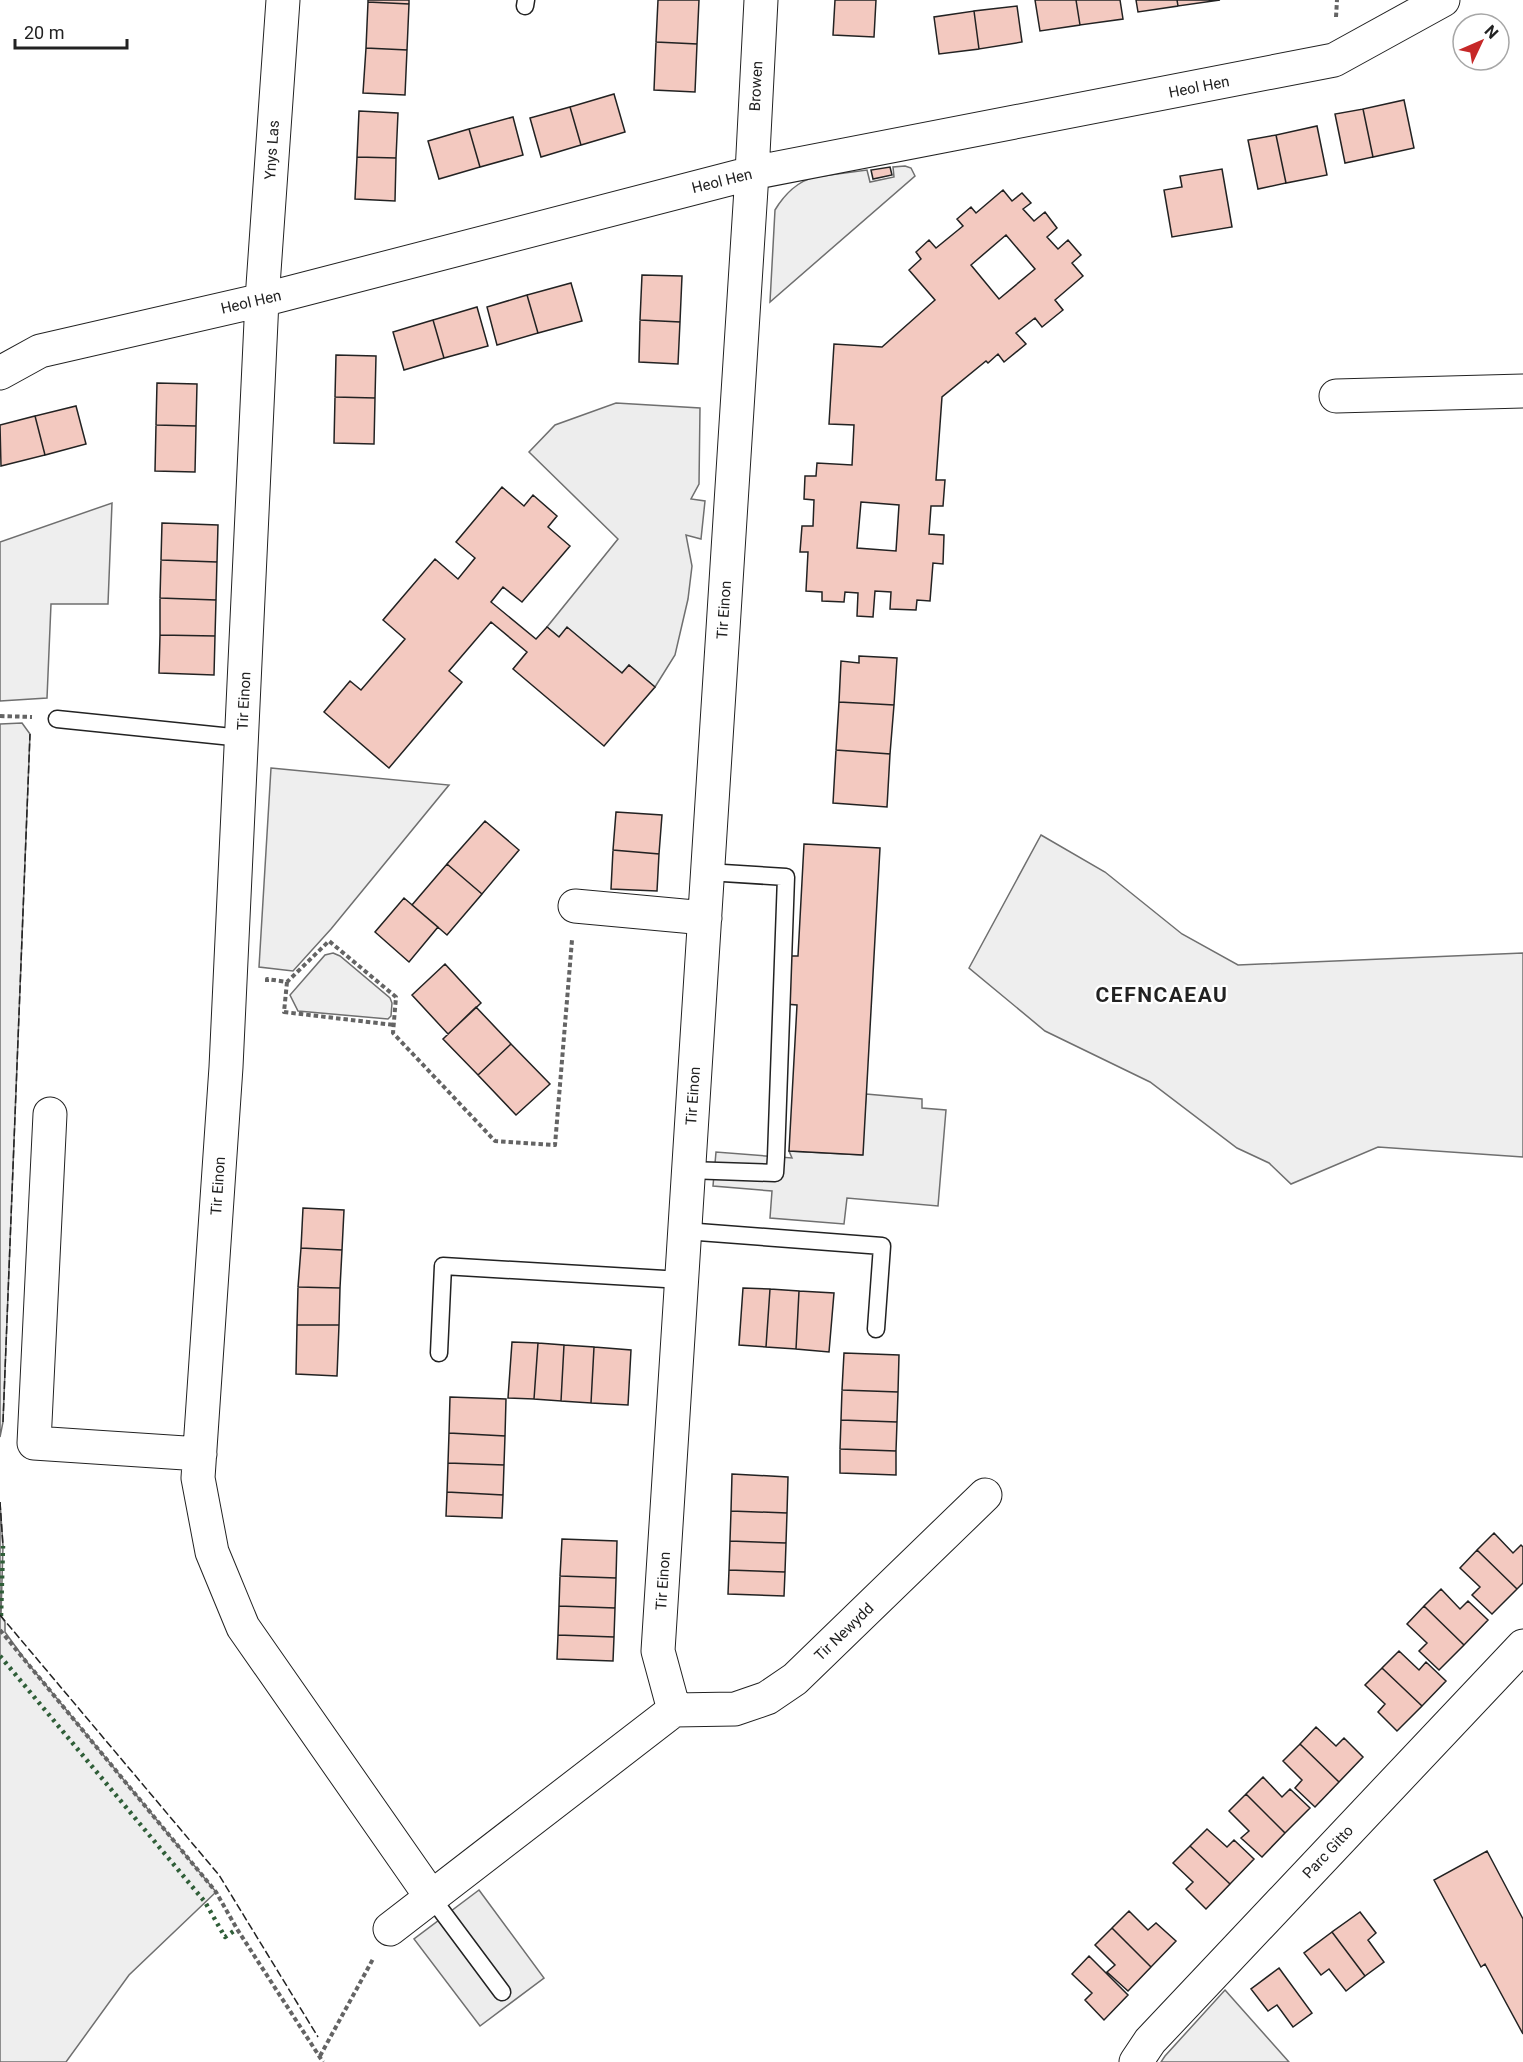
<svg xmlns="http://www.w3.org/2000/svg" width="1523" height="2062" font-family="Roboto,sans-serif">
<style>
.green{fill:#eee;stroke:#6f6f6f;stroke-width:1.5}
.parking{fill:#ededed;stroke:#6f6f6f;stroke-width:1.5}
.building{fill:#f3c9c0;stroke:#222;stroke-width:1.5;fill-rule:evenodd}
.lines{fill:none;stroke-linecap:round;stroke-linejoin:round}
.service-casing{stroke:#222;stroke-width:19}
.minor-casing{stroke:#222;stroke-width:35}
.path{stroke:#646464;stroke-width:4;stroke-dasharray:4.5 3;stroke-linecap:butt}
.service{stroke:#fff;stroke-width:16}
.minor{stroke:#fff;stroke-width:33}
.hedge{stroke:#2f5e38;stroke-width:4.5;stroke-dasharray:3 4.5;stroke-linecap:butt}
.fence{stroke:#222;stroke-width:1.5;stroke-dasharray:8 3;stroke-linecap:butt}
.labels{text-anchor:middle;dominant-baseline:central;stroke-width:4.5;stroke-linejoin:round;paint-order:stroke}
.street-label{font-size:15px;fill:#222;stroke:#fff}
.district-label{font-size:21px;font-weight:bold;letter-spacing:1.5px;fill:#222;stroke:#fff}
</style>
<rect width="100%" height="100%" fill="#fff"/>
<path class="green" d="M905 166 911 168 915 176 770 302 775 210C784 195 798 181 815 177L867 170 870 182 894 177 893 167Z
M112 503 108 604H51L47 698 0 701V542Z
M22 723 30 734 3 1422 0 1437V724Z
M271 768 449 785 331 929 293 971 259 967Z
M1041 835 1105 872 1182 934 1238 965 1523 953V1157L1378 1147 1291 1184 1269 1163 1237 1148 1150 1082 1045 1031 969 968Z
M333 953 340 956 390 998 392 1003 391 1016 388 1019 298 1011 290 995 325 955Z
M0 1502 3 1546 1 1616 5 1622V1632L26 1661 216 1892 129 1975 66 2062H0Z
M1225 1990 1289 2062H1161L1165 2056Z"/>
<path class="parking" d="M616 403 700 408 699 484 691 499 705 501 701 539 686 535 692 566 688 599 675 655 655 687 629 665 622 673 567 628 559 637 547 627 618 539 529 452 555 425Z
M866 1094 922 1099V1108L946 1110 938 1206 847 1198 844 1224 770 1218 772 1191 713 1186 716 1152 792 1158 789 1151 862 1155Z
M479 1890 544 1978 480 2026 414 1939Z"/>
<path class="building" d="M368 0H409V4L368 2Z
M658 0H699L697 44 656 42Z
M835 0H876L874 37 833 35Z
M1035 0H1076L1080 25 1040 31Z
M1076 0H1120L1123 19 1080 25Z
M1136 0H1177L1178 6 1138 12Z
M1177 0H1220L1178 6Z
M368 2 409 4 407 50 366 48Z
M1017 6 1022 42 979 49 974 11Z
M974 11 979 49 939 54 934 17Z
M656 42 697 44 695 92 654 90Z
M366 48 407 50 405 95 363 93Z
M614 94 625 132 581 145 570 107Z
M1404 100 1414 148 1373 157 1363 109Z
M570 107 581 145 541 157 530 118Z
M1363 109 1373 157 1345 163 1335 114Z
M359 111 398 113 396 158 357 157Z
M513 117 523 155 480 167 469 129Z
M1317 126 1327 175 1286 183 1276 135Z
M469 129 480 167 439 179 428 141Z
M1276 135 1286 183 1258 189 1248 140Z
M357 157 396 158 395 201 355 199Z
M890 167 892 175 873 179 871 170Z
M1222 169 1232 227 1172 237 1164 190 1182 187 1180 176Z
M1003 190 1012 201 1022 193 1031 203 1023 209 1034 221 1045 212 1057 228 1047 237 1058 249 1068 240 1081 255 1072 263 1083 276 1055 300 1063 310 1042 327 1035 318 1016 333 1026 344 1004 362 998 354 988 363 986 361 942 397 936 480H945L943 506H931L929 534 944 535 943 564 933 563 930 601 917 600 916 610 890 609 891 592 875 591 873 617 857 616 858 593 845 592 844 602 822 601V592L806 591 808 552H800L802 526H813L814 500 804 499 805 476H816L817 463 852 465 854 425 829 424 834 344 882 347 935 300 909 270 921 259 916 252 929 240 936 248 963 226 957 219 971 207 976 213ZM1006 235 1035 269 999 299 971 265ZM861 502 899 505 896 551 857 548Z
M642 275 682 276 680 322 640 320Z
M571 283 582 321 538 333 527 295Z
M527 295 538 333 497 345 487 307Z
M477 307 488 346 444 358 433 320Z
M433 320 444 358 404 370 393 332Z
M640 320 680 322 678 364 639 362Z
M336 355 376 356 375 398 335 397Z
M157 383 197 384 196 426 156 425Z
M335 397 375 398 374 444 334 443Z
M76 406 86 444 45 455 35 416Z
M35 416 45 455 1 466 0 425Z
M156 425 196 426 195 472 155 471Z
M502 487 524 506 533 495 557 516 548 527 570 546 522 602 503 587 491 602 536 639 547 627 559 637 567 627 622 673 629 665 655 687 604 746 513 669 527 652 491 622 449 671 462 682 389 768 324 712 350 681 361 690 405 639 383 620 435 559 458 579 475 558 456 542Z
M162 523 218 525 217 562 161 560Z
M161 560 217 562 216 600 160 598Z
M160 598 216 600 215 636 160 635Z
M160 635 215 636 214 675 159 673Z
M859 656 897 658 894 705 839 702 841 661 859 663Z
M839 702 894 705 890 754 836 750Z
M836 750 890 754 887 807 833 803Z
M616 812 662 815 659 854 613 850Z
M485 821 519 850 482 894 447 864Z
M804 844 880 848 863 1155 789 1151 797 1005 785 1004 788 956H798Z
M613 850 659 854 657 891 611 889Z
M447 864 482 894 447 935 412 905Z
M404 898 438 927 409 962 375 932Z
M445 964 481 1003 448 1034 412 995Z
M476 1007 511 1044 478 1075 443 1039Z
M511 1044 550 1084 516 1115 478 1075Z
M303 1208 344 1210 342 1250 301 1248Z
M301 1248 342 1250 340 1288 298 1287Z
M298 1287 340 1288 339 1325H297Z
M743 1288 770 1289 766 1347 739 1345Z
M770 1289 799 1291 796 1349 766 1347Z
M799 1291 834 1293 829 1352 796 1349Z
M297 1325H339L337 1376 296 1374Z
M512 1342 538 1343 534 1399 508 1398Z
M538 1343 564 1345 561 1401 534 1399Z
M564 1345 594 1347 591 1403 561 1401Z
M594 1347 631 1350 628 1405 591 1403Z
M844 1353 899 1355 898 1392 842 1390Z
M842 1390 898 1392 897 1422 841 1420Z
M450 1397 506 1399 505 1436 449 1433Z
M841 1420 897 1422 896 1451 840 1449Z
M449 1433 505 1436 504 1465 448 1463Z
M840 1449 896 1451V1475L840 1473Z
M448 1463 504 1465 503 1495 447 1492Z
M732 1474 788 1477 787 1513 731 1511Z
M447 1492 503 1495 502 1518 446 1516Z
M731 1511 787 1513 786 1543 730 1541Z
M1494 1533 1513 1553 1521 1545 1523 1547V1583L1517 1589 1477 1550Z
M562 1539 617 1541 616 1578 560 1576Z
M730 1541 786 1543 785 1572 729 1570Z
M1477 1550 1517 1589 1492 1614 1472 1595 1480 1587 1460 1568Z
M729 1570 785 1572 784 1596 728 1594Z
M560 1576 616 1578 615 1608 559 1606Z
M1441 1589 1460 1609 1468 1601 1488 1620 1464 1645 1424 1606Z
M559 1606 615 1608 614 1637 558 1635Z
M1424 1606 1464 1645 1439 1670 1419 1651 1427 1643 1407 1624Z
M558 1635 614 1637 613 1661 557 1659Z
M1399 1651 1419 1670 1426 1662 1446 1681 1422 1706 1382 1668Z
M1382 1668 1422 1706 1397 1731 1378 1712 1385 1704 1365 1685Z
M1316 1727 1336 1746 1344 1738 1363 1757 1339 1782 1300 1744Z
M1300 1744 1339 1782 1315 1807 1295 1788 1302 1780 1283 1761Z
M1263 1777 1282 1797 1290 1789 1310 1808 1285 1833 1246 1794Z
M1246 1794 1285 1833 1262 1857 1241 1838 1249 1831 1229 1811Z
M1207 1829 1227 1847 1234 1840 1254 1859 1230 1884 1190 1846Z
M1190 1846 1230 1884 1206 1909 1186 1889 1193 1882 1173 1863Z
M1487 1851 1523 1919V2034L1485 1964 1481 1967 1434 1880Z
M1129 1911 1148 1930 1156 1923 1176 1941 1151 1967 1112 1928Z
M1360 1912 1376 1933 1368 1940 1384 1962 1365 1976 1332 1932Z
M1112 1928 1151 1967 1128 1991 1107 1972 1115 1965 1095 1945Z
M1332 1932 1365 1976 1346 1991 1329 1969 1321 1975 1304 1953Z
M1089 1956 1128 1995 1104 2020 1085 2000 1092 1993 1072 1974Z
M1279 1968 1312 2013 1293 2027 1277 2005 1268 2011 1251 1989Z"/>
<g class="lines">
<g class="service-casing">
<path id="service" d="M525 6 526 0
M57 719 242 738
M688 1170 775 1173 776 1157 786 877 707 872
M685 1231 882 1246 876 1329
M439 1353 443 1266 682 1280
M432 1898 502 1992"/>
</g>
<g class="minor-casing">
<path id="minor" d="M283 0 262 300 226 1067 198 1478 212 1552 243 1627 432 1898
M0 373 40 351 262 300 752 173 1334 60 1443 0
M1336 396 1523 391
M575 906 705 918
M50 1114 34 1443 200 1454
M674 1710 735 1709 767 1698 795 1679 985 1495
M390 1929 674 1710 658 1651 752 173 761 0
M1136 2062 1150 2041 1523 1646"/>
</g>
<path class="path" d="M1336 17 1337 0
M0 716 32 717
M267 982V979L287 982 329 941 396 997 393 1033 495 1141 555 1145 572 940
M287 982 284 1012 394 1025
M0 1630 216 1892 237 1929 323 2062
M320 2056 373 1959"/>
<use href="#service" class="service"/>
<use href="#minor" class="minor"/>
<path class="hedge" d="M1 1616 3 1546
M0 1656 205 1902 225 1937 237 1929"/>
<path class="fence" d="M3 1422 30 734
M0 1502 3 1546
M0 1615 219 1875 318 2037"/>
</g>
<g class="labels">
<g class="street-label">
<text transform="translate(756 86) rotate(-87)">Browen</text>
<text transform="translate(1199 87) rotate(-11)">Heol Hen</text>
<text transform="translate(272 150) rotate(-86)">Ynys Las</text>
<text transform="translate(722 181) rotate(-14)">Heol Hen</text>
<text transform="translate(251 302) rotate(-13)">Heol Hen</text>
<text transform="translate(724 610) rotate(-86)">Tir Einon</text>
<text transform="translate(244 701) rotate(-87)">Tir Einon</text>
<text transform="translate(693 1096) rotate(-86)">Tir Einon</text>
<text transform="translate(218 1186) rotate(-86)">Tir Einon</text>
<text transform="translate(663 1581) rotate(-86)">Tir Einon</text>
<text transform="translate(844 1632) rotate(-44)">Tir Newydd</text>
<text transform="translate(1328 1852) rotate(-47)">Parc Gitto</text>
</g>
<g class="district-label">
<text x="1162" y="995">CEFNCAEAU</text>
</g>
</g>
<g transform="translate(1481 42) rotate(46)"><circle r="28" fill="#ffffff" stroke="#a7a7a7" stroke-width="1.5"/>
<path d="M0-4.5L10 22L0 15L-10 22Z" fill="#c62828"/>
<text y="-9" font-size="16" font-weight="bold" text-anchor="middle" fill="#222222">N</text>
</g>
<path d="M15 39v9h112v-9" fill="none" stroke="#222222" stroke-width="3"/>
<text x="24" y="39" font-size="18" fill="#222222" stroke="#ffffff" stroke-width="4.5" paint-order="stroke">20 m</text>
</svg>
